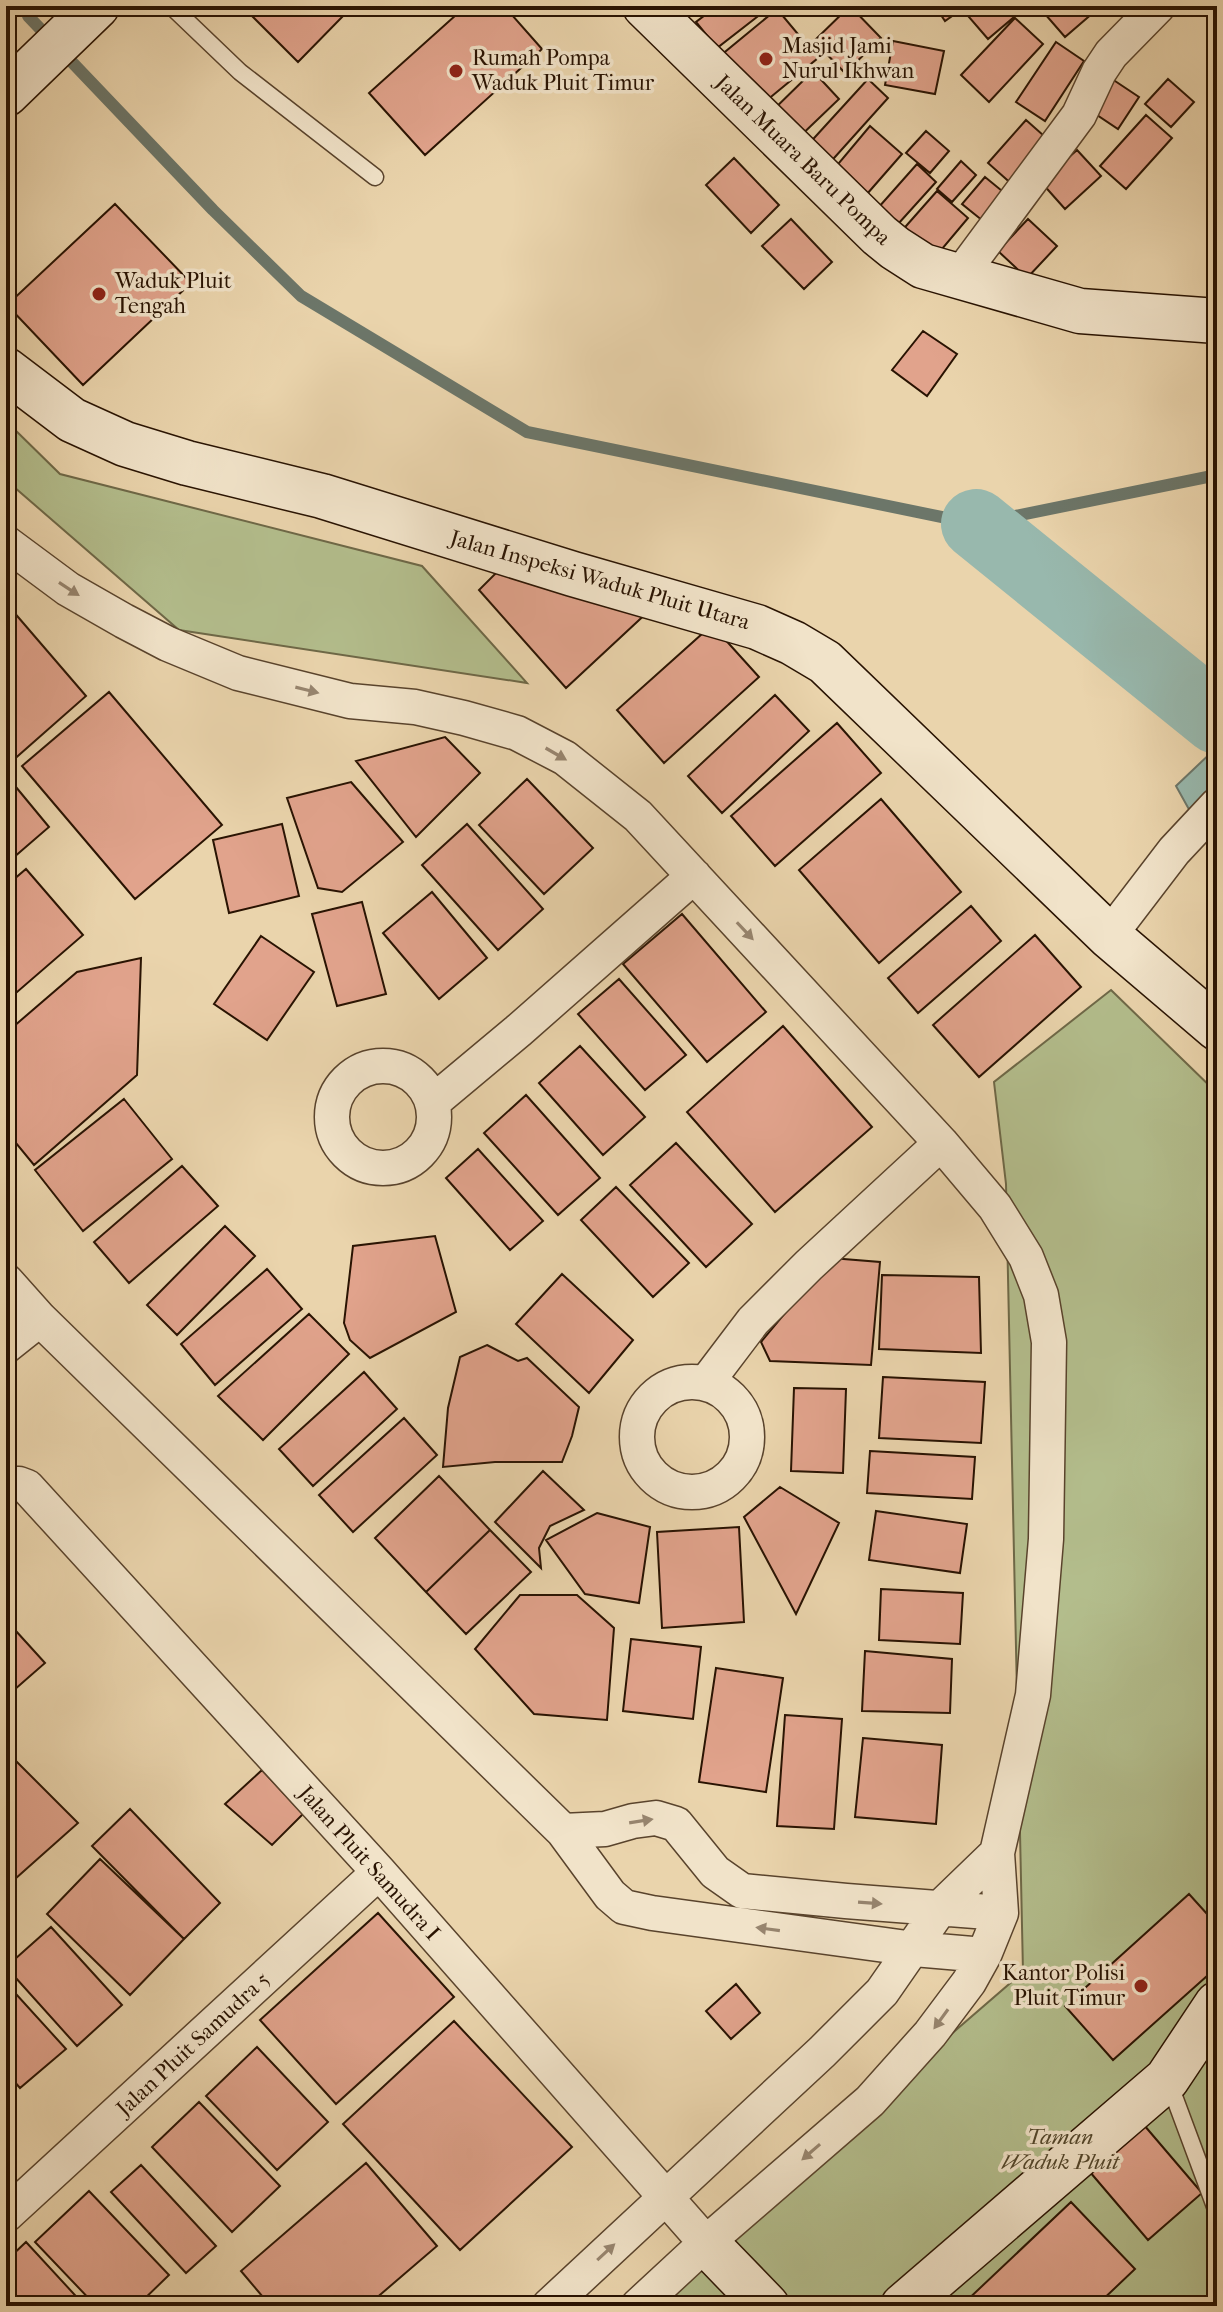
<svg xmlns="http://www.w3.org/2000/svg" width="1223" height="2312" font-family="'IM FELL French Canon',serif">
<style>
.green{fill:#b3bd8c;stroke:#6e6847;stroke-width:2}
.water{fill:#98b8ad;stroke:#6c7669;stroke-width:2}
.lines{fill:none;stroke-linecap:round;stroke-linejoin:round}
.stream{stroke:#6c7669;stroke-width:12}
.river{stroke:#98b8ad;stroke-width:70}
.building{fill:#e1a38c;stroke:#291302;stroke-width:2}
.lane-casing{stroke:#59432c;stroke-width:19}
.street-casing{stroke:#59432c;stroke-width:37}
.secondary-casing{stroke:#291302;stroke-width:47}
.lane{stroke:#f1e3c9;stroke-width:16}
.street{stroke:#f1e3c9;stroke-width:34}
.secondary{stroke:#f1e3c9;stroke-width:44}
.oneway{fill:#97856f}
.poi-dot{fill:#8f2418;stroke:#f1e3c9;stroke-width:3}
.labels{text-anchor:middle;dominant-baseline:central;stroke-width:7;stroke-linejoin:round;paint-order:stroke}
.poi-label{font-size:22px;fill:#291302;stroke:#f1e3c9;text-anchor:start}
.street-label{font-size:22px;fill:#291302;stroke:#f1e3c9}
.park-label{font-size:22px;font-style:italic;fill:#52462b;stroke:#f1e3c9}
</style>
<rect width="100%" height="100%" fill="#ead4ac"/>
<filter id="stains"><feTurbulence type="fractalNoise" baseFrequency=".0025" numOctaves="4"/><feColorMatrix values="0 0 0 0 .2 0 0 0 0 .09 0 0 0 0 .02 0 0 0 .5 -.17"/></filter>
<radialGradient id="worn" r=".72"><stop offset=".6" stop-color="#630" stop-opacity="0"/><stop offset="1" stop-color="#630" stop-opacity=".3"/></radialGradient>
<path class="green" d="M6 421 60 474 422 566 527 683 179 630 6 480Z
M1111 990 1217 1093V2306H637L1023 1972 1006 1184 994 1082Z"/>
<path class="water" d="M1217 747V854L1206 840 1176 786Z"/>
<g class="lines">
<path class="stream" d="M28 16 213 210 301 296 527 432 976 524 1217 475"/>
<path class="river" d="M976 524 1217 719"/>
</g>
<path class="building" d="M253 6H339L346 13 298 62 247 11Z
M466 6H504L542 49 425 155 369 93Z
M717 6H771L717 48 696 22Z
M850 6 881 38 845 73 814 41Z
M935 6H960L962 9 945 21Z
M966 6H1005L1014 17 988 39 962 9Z
M1038 6H1101L1065 37Z
M777 9 818 58 755 110 714 61Z
M1015 18 1043 44 989 102 961 75Z
M893 41 944 51 935 94 885 85Z
M1056 42 1084 61 1045 121 1016 102Z
M813 71 839 99 793 143 767 116Z
M1109 77 1139 97 1118 129 1088 109Z
M868 79 888 98 826 167 805 148Z
M1168 79 1194 102 1171 127 1145 104Z
M1146 115 1172 138 1126 189 1100 166Z
M1026 120 1052 143 1014 186 988 163Z
M870 126 902 154 860 202 828 176Z
M926 131 949 151 930 173 906 153Z
M1077 150 1101 176 1065 209 1041 182Z
M734 158 779 205 751 233 706 185Z
M961 161 976 175 952 202 937 189Z
M917 164 936 182 889 234 870 217Z
M985 177 1007 195 983 221 962 204Z
M937 191 968 218 931 262 899 234Z
M115 204 191 283 83 385 7 305Z
M791 219 832 262 804 289 762 246Z
M1028 219 1057 246 1027 278 998 251Z
M923 331 957 354 927 396 892 370Z
M497 572 652 608 566 688 479 590Z
M6 603 86 696 11 762 6 756Z
M712 625 759 677 664 763 617 710Z
M109 692 222 825 135 899 22 766Z
M775 695 809 731 722 813 688 776Z
M837 723 881 773 775 866 731 816Z
M445 737 480 773 416 837 356 761Z
M6 775 49 827 6 864Z
M527 779 593 848 544 894 479 825Z
M351 782 403 842 342 892 318 888 287 798Z
M881 799 961 892 879 963 799 870Z
M282 824 299 896 229 913 213 840Z
M467 824 543 909 498 950 422 865Z
M26 869 83 935 9 999 6 996V886Z
M432 892 487 958 439 999 383 933Z
M362 902 386 994 337 1006 312 914Z
M971 906 1001 941 918 1013 888 978Z
M682 914 766 1012 707 1062 623 964Z
M1035 935 1081 987 979 1077 933 1025Z
M261 936 314 972 267 1040 214 1004Z
M141 958 137 1075 34 1165 6 1131V1033L77 972Z
M619 979 686 1055 645 1090 578 1014Z
M783 1026 872 1127 775 1212 687 1112Z
M580 1046 645 1117 603 1155 539 1083Z
M526 1095 600 1178 558 1215 484 1133Z
M124 1099 172 1159 83 1231 35 1170Z
M676 1143 752 1224 706 1267 630 1185Z
M478 1149 543 1221 510 1250 446 1178Z
M182 1166 218 1206 129 1283 94 1242Z
M616 1187 689 1263 653 1297 581 1220Z
M225 1226 255 1256 177 1335 147 1305Z
M435 1236 456 1312 370 1358 350 1340 344 1323 353 1246Z
M831 1258 880 1262 871 1365 770 1361 761 1342Z
M267 1269 302 1309 215 1385 181 1344Z
M562 1274 633 1340 589 1393 516 1324Z
M882 1275 979 1277 981 1353 879 1349Z
M309 1314 349 1354 263 1440 218 1396Z
M487 1345 518 1361 527 1358 579 1407 572 1436 562 1462H495L443 1467 448 1408 460 1357Z
M364 1372 397 1409 313 1486 279 1449Z
M883 1377 985 1382 981 1443 879 1438Z
M794 1388 846 1389 843 1473 791 1471Z
M404 1418 437 1455 353 1532 319 1495Z
M870 1451 975 1457 972 1499 867 1493Z
M543 1471 584 1510 550 1526 539 1548 541 1568 495 1522Z
M439 1476 490 1530 426 1592 375 1538Z
M780 1487 839 1523 796 1614 744 1517Z
M876 1511 967 1524 960 1573 869 1560Z
M597 1513 650 1527 639 1603 585 1594 546 1540Z
M739 1527 744 1622 662 1628 657 1532Z
M490 1530 531 1572 466 1634 426 1592Z
M881 1589 963 1593 960 1644 879 1640Z
M520 1595H577L614 1628 607 1720 534 1714 475 1649Z
M6 1620 45 1663 6 1697Z
M631 1639 701 1647 693 1719 623 1711Z
M865 1651 952 1659 950 1713 862 1711Z
M716 1668 783 1678 766 1792 699 1782Z
M785 1715 842 1719 834 1829 777 1826Z
M863 1738 942 1745 936 1824 855 1817Z
M6 1751 78 1823 6 1887Z
M262 1770 303 1814 272 1845 225 1804Z
M130 1809 220 1903 184 1939 92 1846Z
M100 1859 184 1939 130 1995 47 1914Z
M1189 1894 1217 1925V1967L1113 2060 1065 2006Z
M378 1913 454 1997 336 2104 260 2020Z
M51 1927 122 2005 77 2046 6 1967Z
M6 1983 66 2049 20 2088 6 2072Z
M736 1984 760 2013 731 2039 706 2011Z
M454 2021 572 2147 460 2250 343 2124Z
M257 2047 328 2122 277 2170 206 2096Z
M199 2102 280 2186 232 2232 152 2147Z
M1138 2118 1202 2193 1148 2240 1084 2165Z
M366 2163 437 2246 367 2306H265L268 2303 241 2271Z
M141 2165 216 2246 186 2273 111 2192Z
M89 2191 169 2275 137 2306H96L35 2242Z
M1071 2202 1135 2269 1096 2306H961Z
M26 2242 85 2306H6V2261Z"/>
<g class="lines">
<g class="lane-casing">
<path id="lane" d="M171 6 240 72 375 177
M1168 2080 1217 2212"/>
</g>
<g class="street-casing">
<path id="street" d="M959 277 1079 115 1099 72 1111 54 1158 6
M6 543 68 589 124 621 168 644 238 673 350 701 415 707 464 718 517 733 565 758 638 816 941 1143 995 1207 1026 1257 1041 1295 1049 1342 1046 1539 1033 1695 997 1853 1001 1913 984 1955 969 1982 930 2034 870 2101 706 2243 638 2306
M1109 936 1174 851 1217 805
M332 1117a51 51 0 1 1 102 0a51 51 0 1 1-102 0Z
M433 1102 518 1031 694 876
M6 1281 40 1319 563 1831 610 1895 624 1907 652 1913 914 1949 984 1955
M6 1346 40 1319
M637 1437a55 55 0 1 1 110 0a55 55 0 1 1-110 0Z
M706 1383 753 1321 809 1265 941 1143
M6 1484H19L27 1487 379 1872 706 2243
M563 1831 605 1829 633 1821 656 1818 676 1824 715 1872 742 1891 846 1901 1001 1913
M6 2215 379 1872
M549 2306 822 2052 882 1992 941 1907 997 1853"/>
</g>
<g class="secondary-casing">
<path id="secondary" d="M645 6 879 235 895 248 923 266 1080 311 1217 321
M6 94 97 6
M6 370 72 420 125 444 187 463 322 496 573 574 757 627 793 643 825 662 1109 936 1217 1028
M706 2243 767 2306
M903 2306 1167 2079 1217 2004"/>
</g>
<use href="#lane" class="lane"/>
<use href="#street" class="street"/>
<use href="#secondary" class="secondary"/>
</g>
<defs><path id="oneway-solid" d="M-6-.8H1V-3.2L6.5 0L1 3.2V.8H-6Z" transform="scale(2)"/></defs>
<g class="oneway">
<use href="#oneway-solid" transform="translate(69 589) rotate(33)"/>
<use href="#oneway-solid" transform="translate(307 690) rotate(14)"/>
<use href="#oneway-solid" transform="translate(556 754) rotate(30)"/>
<use href="#oneway-solid" transform="translate(745 931) rotate(47)"/>
<use href="#oneway-solid" transform="translate(641 1821) rotate(-9)"/>
<use href="#oneway-solid" transform="translate(870 1903) rotate(4)"/>
<use href="#oneway-solid" transform="translate(768 1929) rotate(-172)"/>
<use href="#oneway-solid" transform="translate(941 2019) rotate(126)"/>
<use href="#oneway-solid" transform="translate(811 2152) rotate(139)"/>
<use href="#oneway-solid" transform="translate(606 2252) rotate(-43)"/>
</g>
<g class="poi-dot">
<circle cx="766" cy="59" r="8"/>
<circle cx="456" cy="71" r="8"/>
<circle cx="99" cy="294" r="8"/>
<circle cx="1141" cy="1986" r="8"/>
</g>
<g class="labels">
<g class="poi-label">
<text x="782" y="46">Masjid Jami<tspan x="782" dy="25">Nurul Ikhwan</tspan></text>
<text x="472" y="58">Rumah Pompa<tspan x="472" dy="25">Waduk Pluit Timur</tspan></text>
<text x="115" y="281">Waduk Pluit<tspan x="115" dy="25">Tengah</tspan></text>
<text x="1125" y="1973" text-anchor="end">Kantor Polisi<tspan x="1125" dy="25">Pluit Timur</tspan></text>
</g>
<g class="street-label">
<text transform="translate(803 160) rotate(44)">Jalan Muara Baru Pompa</text>
<text transform="translate(600 580) rotate(16)">Jalan Inspeksi Waduk Pluit Utara</text>
<text transform="translate(369 1863) rotate(48)">Jalan Pluit Samudra I</text>
<text transform="translate(193 2044) rotate(-43)">Jalan Pluit Samudra 5</text>
</g>
<g class="park-label">
<text x="1060" y="2137">Taman<tspan x="1060" dy="25">Waduk Pluit</tspan></text>
</g>
</g>
<rect width="1223" height="2312" fill="none" stroke="#ead4ac" stroke-width="32"/>
<rect x="8" y="8" width="1207" height="2296" fill="none" stroke="#291302" stroke-width="4"/>
<rect x="16" y="16" width="1191" height="2280" fill="none" stroke="#291302" stroke-width="2"/>
<rect width="100%" height="100%" filter="url(#stains)"/>
<rect width="100%" height="100%" fill="url(#worn)"/>
</svg>
